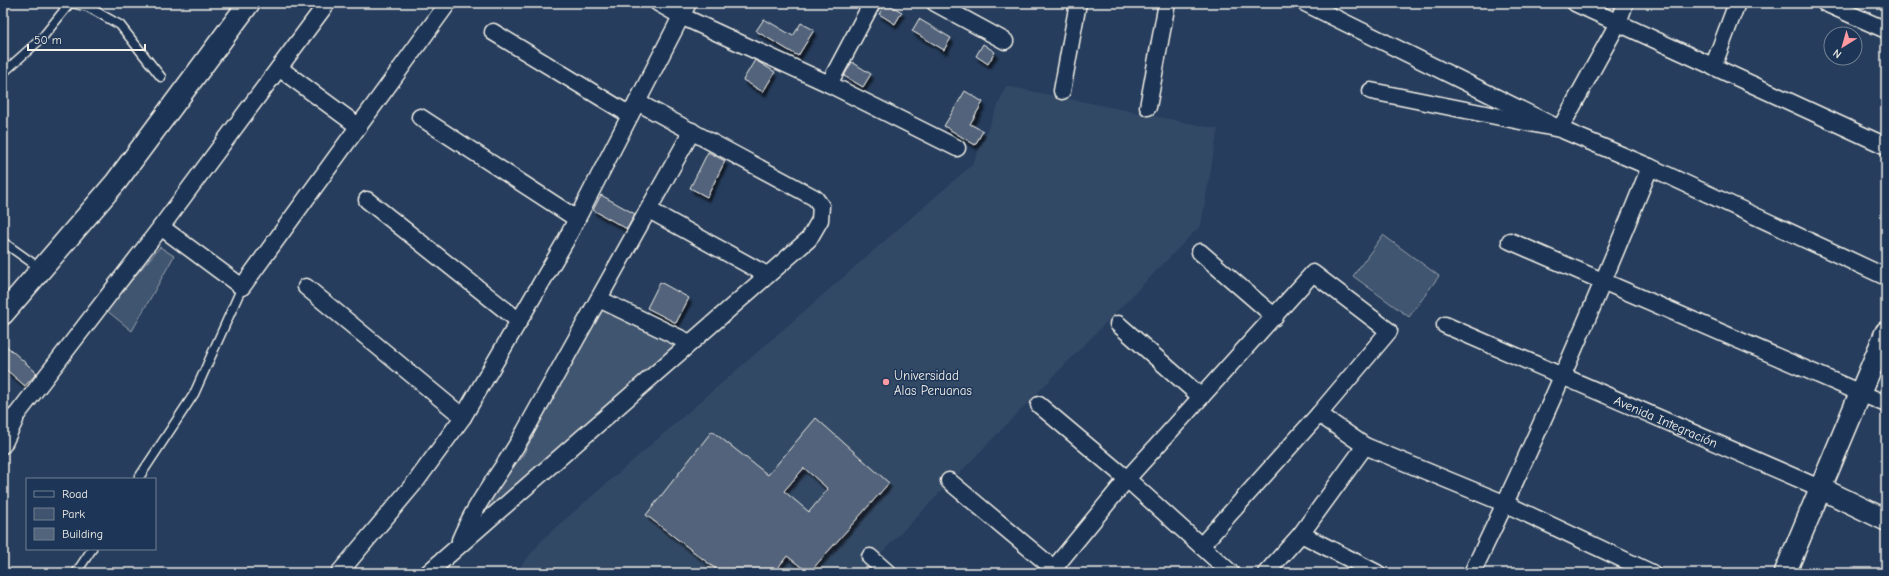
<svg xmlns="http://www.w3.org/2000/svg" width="1889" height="576" font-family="'Comic Neue',sans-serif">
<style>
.built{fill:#334966}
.green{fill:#40546f;stroke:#9aa2ac}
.building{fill:#52647b;stroke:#f4f1e8;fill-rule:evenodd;filter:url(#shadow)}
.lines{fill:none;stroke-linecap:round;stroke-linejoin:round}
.service-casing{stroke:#f4f1e8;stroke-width:11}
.minor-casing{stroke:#f4f1e8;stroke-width:19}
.tertiary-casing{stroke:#f4f1e8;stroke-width:24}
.service{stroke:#1d3557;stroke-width:8}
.minor{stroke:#1d3557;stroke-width:16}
.tertiary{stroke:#1d3557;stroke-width:21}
.poi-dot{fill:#ff9aa2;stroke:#1d3557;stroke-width:1.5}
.labels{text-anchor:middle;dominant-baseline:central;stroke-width:3;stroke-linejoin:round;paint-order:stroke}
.poi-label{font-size:13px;fill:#f4f1e8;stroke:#1d3557;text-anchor:start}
.street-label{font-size:13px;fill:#f4f1e8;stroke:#1d3557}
</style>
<defs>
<filter id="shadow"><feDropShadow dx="2.5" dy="4.5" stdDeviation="1" flood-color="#0009"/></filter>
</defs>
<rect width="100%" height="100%" fill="#263d5d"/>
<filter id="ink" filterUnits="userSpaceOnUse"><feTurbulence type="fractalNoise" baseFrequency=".025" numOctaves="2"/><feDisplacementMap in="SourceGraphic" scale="8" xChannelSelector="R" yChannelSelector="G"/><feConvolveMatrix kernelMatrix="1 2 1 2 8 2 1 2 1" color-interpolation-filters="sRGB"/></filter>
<g filter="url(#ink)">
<path class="built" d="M1006 86 1218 129 1201 225 862 573H515L544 538 973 164Z"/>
<path class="green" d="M1383 235 1439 276 1409 317 1353 276Z
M160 247 174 256 132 331 106 310Z
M602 306 678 343 485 511 481 508 523 455Z"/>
<path class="building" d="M886 3 902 12 895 24 879 14Z
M764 19 793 36 801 23 814 30 798 56 756 31Z
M919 19 951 38 944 50 912 31Z
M983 44 995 52 988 64 976 56Z
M755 60 775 72 763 92 743 80Z
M852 62 871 74 863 87 844 76Z
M965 91 983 102 970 124 983 131 975 145 944 126Z
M708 152 725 161 707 197 690 188Z
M601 195 635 214 627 229 593 210Z
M660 282 689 298 676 323 647 308Z
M3 343 37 373 25 386 3 367Z
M816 418 889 483 809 573 787 556 774 573H721L646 515 712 431 768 475ZM804 468 828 489 809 512 784 491Z"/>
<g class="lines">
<g class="service-casing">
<path id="service" d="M72 3 88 7 120 25 161 77
M3 73 42 38 70 3
M3 242 41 269
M138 479 194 394 242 287
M76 573 92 549"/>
</g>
<g class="minor-casing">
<g id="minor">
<path d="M658 3 681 16 829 84 957 148"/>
<path d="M935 3 1005 41"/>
<path d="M1305 3 1560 129 1650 167 1886 277"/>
<path d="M1575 3 1886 146"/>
<path d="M1825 3 1886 30"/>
<path d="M493 32 630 115"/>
<path d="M1713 67 1737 3"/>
<path d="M279 68 358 126"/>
<path d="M829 84 872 3"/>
<path d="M1062 91 1078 3"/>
<path d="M1371 91 1560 129 1618 23 1625 3"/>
<path d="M1148 107 1167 3"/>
<path d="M420 117 577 219"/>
<path d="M367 200 519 321"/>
<path d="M649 210 767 275"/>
<path d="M161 227 242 287 448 3"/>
<path d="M1510 241 1886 404"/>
<path d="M1200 252 1275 317"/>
<path d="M306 287 463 417"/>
<path d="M599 299 690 343"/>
<path d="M1118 324 1201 397"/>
<path id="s1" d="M1445 325 1822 489"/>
<path d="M1039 405 1127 479 1231 573"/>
<path d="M1319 414 1365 446 1506 504 1652 573"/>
<path d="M3 429 18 413 161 227 327 3"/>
<path d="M3 445 15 420"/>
<path d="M949 481 1059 573"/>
<path d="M1301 534 1377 573"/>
<path d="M460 540C477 499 504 469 525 431 581 331 637 231 692 131"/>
<path d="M870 557 888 573"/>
<path d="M339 573 417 480 463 417 565 242 688 3"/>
<path d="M428 573 809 239 820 220 821 206 815 198 637 102"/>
<path d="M1050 573 1127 479 1313 273 1389 331 1319 414 1201 546"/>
<path d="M1266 573 1301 534 1365 446"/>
<path d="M1472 573C1536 440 1595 304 1650 167"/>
</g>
</g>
<g class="tertiary-casing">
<path id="tertiary" d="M3 314 116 182 249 3
M1822 489 1886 520
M1785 573 1886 332"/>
</g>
<use href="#service" class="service"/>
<use href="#minor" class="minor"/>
<use href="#tertiary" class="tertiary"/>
</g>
</g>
<circle class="poi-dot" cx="886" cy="382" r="4"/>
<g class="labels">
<g class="poi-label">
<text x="894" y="375">Universidad<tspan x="894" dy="15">Alas Peruanas</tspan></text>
</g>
<g class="street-label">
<text stroke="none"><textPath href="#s1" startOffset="241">Avenida Integración</textPath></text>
</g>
</g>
<rect width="1889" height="576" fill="none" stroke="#1d3557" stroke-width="16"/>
<rect x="8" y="8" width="1873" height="560" fill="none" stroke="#f4f1e8" stroke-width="1.5" filter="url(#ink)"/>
<rect x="26" y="478" width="130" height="72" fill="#1d3557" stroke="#738091"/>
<rect x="34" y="491" width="20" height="6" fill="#1d3557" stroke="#738091"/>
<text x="62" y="498" font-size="12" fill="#f4f1e8">Road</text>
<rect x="34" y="508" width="20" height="12" fill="#40546f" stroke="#738091"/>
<text x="62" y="518" font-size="12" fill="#f4f1e8">Park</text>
<rect x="34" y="528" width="20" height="12" fill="#52647b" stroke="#738091"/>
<text x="62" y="538" font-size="12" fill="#f4f1e8">Building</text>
<g transform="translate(1843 46) rotate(217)"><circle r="19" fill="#1d3557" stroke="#738091"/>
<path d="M0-3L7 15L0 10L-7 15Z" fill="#ff9aa2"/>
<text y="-6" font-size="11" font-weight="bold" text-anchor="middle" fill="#f4f1e8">N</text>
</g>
<path d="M28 44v6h117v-6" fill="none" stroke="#f4f1e8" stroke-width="2"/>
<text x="34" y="44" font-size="12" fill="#f4f1e8" stroke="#1d3557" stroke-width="3" paint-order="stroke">50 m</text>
</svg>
